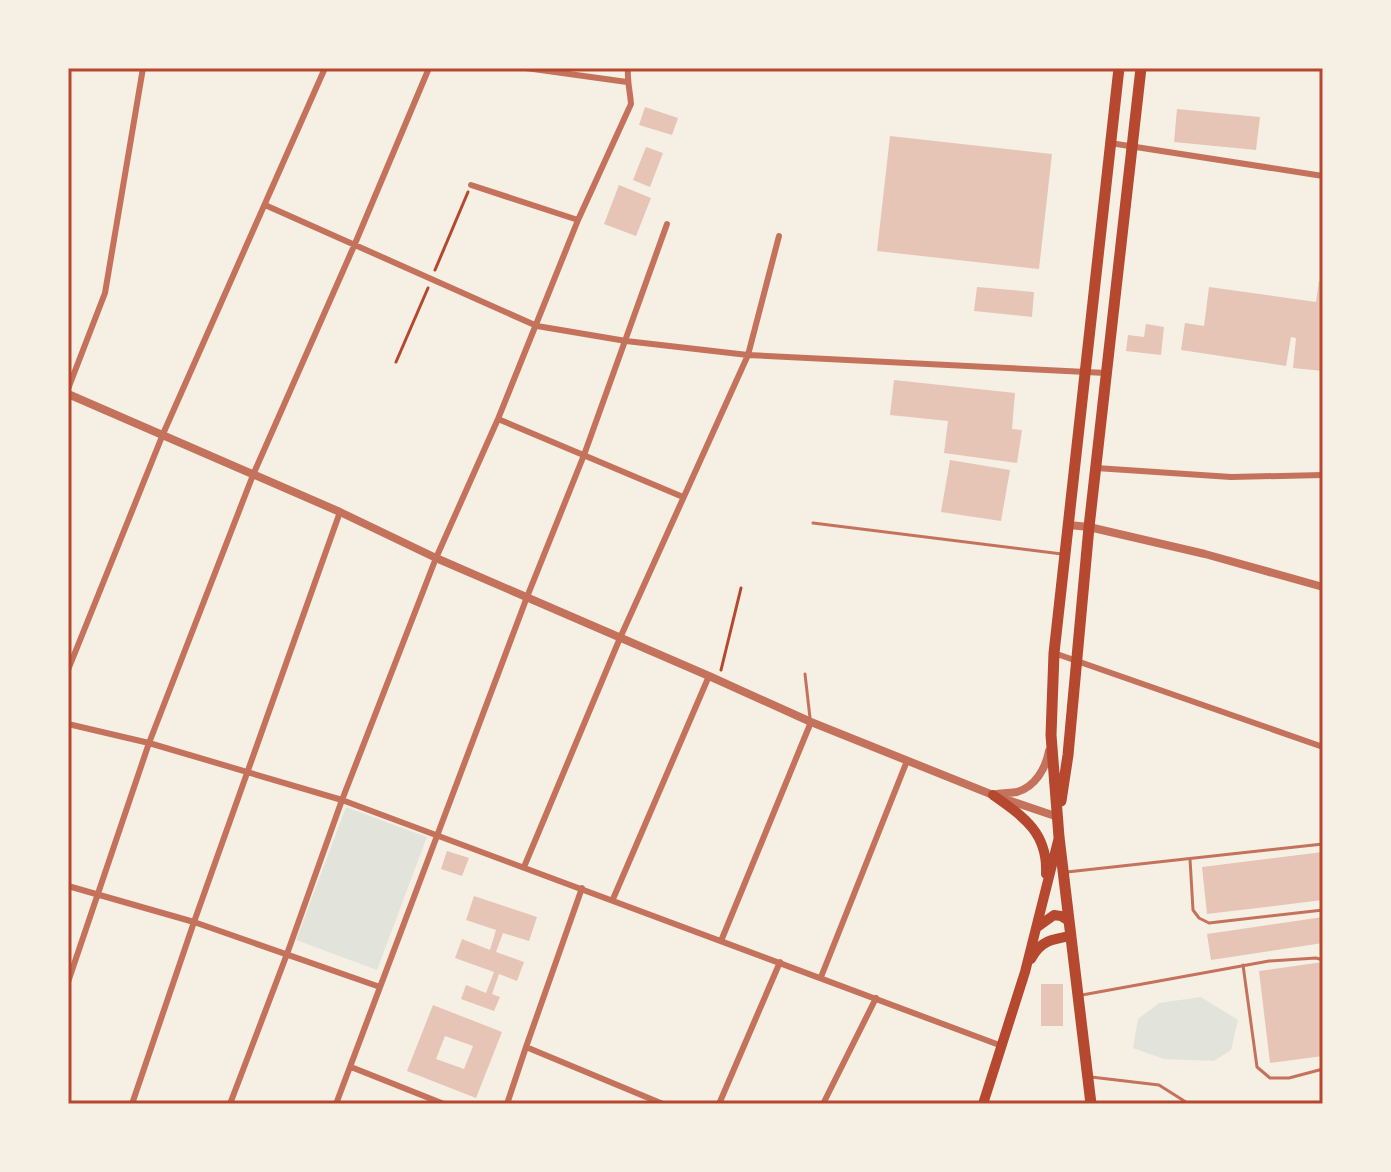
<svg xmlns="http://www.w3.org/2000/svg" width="1391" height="1172" font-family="'Titillium Web',sans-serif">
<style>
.green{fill:#e2e4dc}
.building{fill:#e6c5b7;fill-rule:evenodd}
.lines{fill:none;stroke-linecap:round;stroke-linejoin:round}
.path{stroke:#b5482f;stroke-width:3}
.service{stroke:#c5725c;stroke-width:3}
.minor{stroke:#c5725c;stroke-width:6}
.tertiary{stroke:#c5725c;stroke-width:8}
.primary{stroke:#b5482f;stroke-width:10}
.trunk{stroke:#b5482f;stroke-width:11}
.neatline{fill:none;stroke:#b5482f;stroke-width:3}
</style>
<rect width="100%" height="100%" fill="#f6efe4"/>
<path class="green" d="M346 807 427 837 377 970 296 940Z
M1201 997 1238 1020 1231 1050 1214 1061 1164 1059 1133 1048 1138 1019 1159 1003Z"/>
<path class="building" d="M645 107 678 118 672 135 639 125Z
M1177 109 1260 117 1256 150 1174 142Z
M890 136 1052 154 1039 269 877 251Z
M646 147 663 153 650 187 633 180Z
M619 185 651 198 636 236 604 224Z
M1319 281H1323V371L1293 368 1296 338 1291 337 1286 366 1181 350 1185 323 1204 326 1209 287 1316 302Z
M977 287 1034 292 1032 317 974 311Z
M1146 324 1164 327 1161 355 1126 351 1128 335 1144 337Z
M894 380 1015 393 1012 429 1022 430 1017 463 944 453 948 421 890 415Z
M950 460 1010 470 1001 521 941 512Z
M447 851 469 858 462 876 441 869Z
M1323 852V900L1207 914 1202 867Z
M474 896 537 917 529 941 503 933 496 952 524 962 517 981 499 974 492 994 500 997 494 1011 461 999 466 985 486 993 494 972 455 958 462 939 490 950 496 930 466 920Z
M1323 917V943L1211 960 1207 934Z
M1323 962V1056L1270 1063 1259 971Z
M1041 984H1063V1026H1041Z
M433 1005 502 1032 476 1098 407 1071ZM445 1036 473 1046 464 1069 436 1059Z"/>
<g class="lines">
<path class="path" d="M435 270 468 192
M396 362 428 288
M721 670 741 588"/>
<path class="service" d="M813 523 1062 554
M805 674 810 718
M1190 859 1193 910 1199 918 1209 923 1323 910
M1067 872 1323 844
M1243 965 1257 1067 1270 1078H1289L1323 1069
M1082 995 1269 961 1316 958 1323 960
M1091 1077 1159 1085 1189 1104"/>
<path class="minor" d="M526 68 627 82
M1110 143 1323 176
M471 185 578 220
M265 205 537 326 626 341 748 355 1106 373
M68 389 105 293 143 68
M498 419 683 497
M1096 468 1231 477 1323 475
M1054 653 1323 747
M68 670 163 434 325 68
M68 724 149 743 342 800 1002 1046
M524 867 620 638 748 355 779 236
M68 886 194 922 380 987
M613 899 709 676
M721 941 811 722
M821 977 907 761
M68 982 149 743 253 475 354 246 429 68
M526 1047 663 1104
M351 1067 444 1104
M132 1104 194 922 340 512
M230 1104 287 954 342 800 436 558 498 419 578 220 631 104C630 91 627 81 628 68
M336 1104 527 597 584 455 667 224
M507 1104 526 1047 582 888
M719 1104 780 962
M823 1104 876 998"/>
<path class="tertiary" d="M68 394 340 512 436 558 709 676 811 722 993 795 1058 817
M1069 525 1089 527 1205 554 1323 587
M997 794C1003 793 1011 793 1017 792 1035 787 1046 768 1049 751"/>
<path class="primary" d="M993 795C1024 817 1048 833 1046 874
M1036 928 1054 915 1061 916 1069 921
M1031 959C1040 941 1052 939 1071 936
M983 1104 1025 972 1058 841"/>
<path class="trunk" d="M1061 801 1068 755 1089 527 1141 68
M1091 1104 1059 837 1051 735 1054 653 1119 68"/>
</g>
<rect width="1391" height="1172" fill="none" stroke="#f6efe4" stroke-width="140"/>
<rect x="70" y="70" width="1251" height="1032" class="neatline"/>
</svg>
